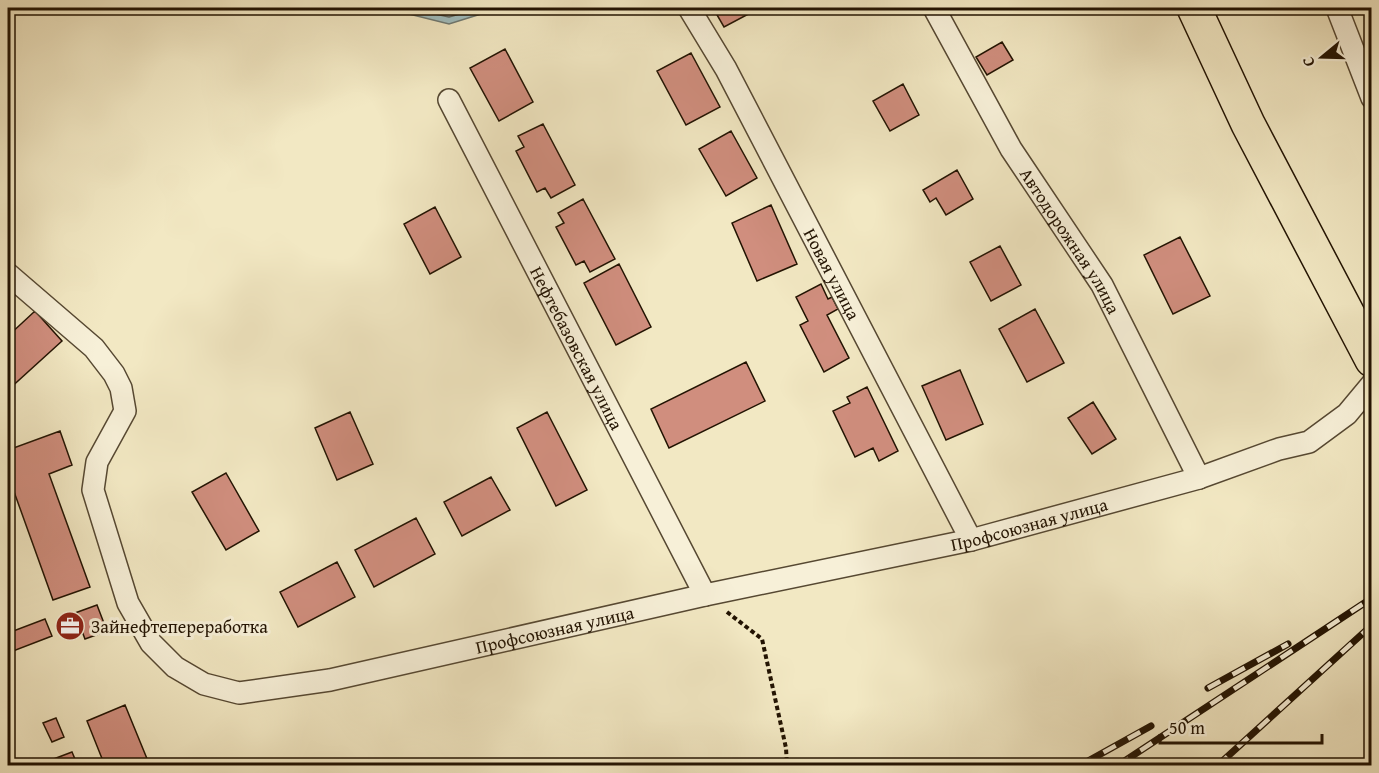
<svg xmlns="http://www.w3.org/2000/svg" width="1379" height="773" font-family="'Gentium Book Plus',serif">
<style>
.water{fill:#a0bdbe;stroke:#6e7973;stroke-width:1.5}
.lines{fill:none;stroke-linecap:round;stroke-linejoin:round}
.shore{stroke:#616860;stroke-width:1.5}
.building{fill:#d08e7e;stroke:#221302;stroke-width:1.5}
.minor-casing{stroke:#564832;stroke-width:24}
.primary-casing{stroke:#221302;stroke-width:36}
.path{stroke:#221302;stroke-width:4;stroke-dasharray:4.5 3;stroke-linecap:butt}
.minor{stroke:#f7f0d8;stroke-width:21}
.primary{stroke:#f2e8c3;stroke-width:33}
.rail-casing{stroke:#221302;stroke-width:7}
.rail{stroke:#f7f0d8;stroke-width:4.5;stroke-dasharray:14;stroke-linecap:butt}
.labels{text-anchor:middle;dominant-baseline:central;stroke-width:6;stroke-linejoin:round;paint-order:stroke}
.street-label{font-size:18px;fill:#221302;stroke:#f7f0d8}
.poi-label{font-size:18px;fill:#221302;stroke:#f7f0d8;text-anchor:start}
</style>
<rect width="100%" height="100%" fill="#f2e8c3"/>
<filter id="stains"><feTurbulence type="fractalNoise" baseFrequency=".00333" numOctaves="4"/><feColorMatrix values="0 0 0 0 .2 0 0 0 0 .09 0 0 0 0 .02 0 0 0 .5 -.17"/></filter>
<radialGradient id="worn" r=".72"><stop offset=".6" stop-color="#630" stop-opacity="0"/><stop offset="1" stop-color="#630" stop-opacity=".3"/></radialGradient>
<path class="water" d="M344 8H489L484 13 449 24 389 9 351 12Z"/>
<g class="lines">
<path class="shore" d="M408 8 449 17 481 8"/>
</g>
<path class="building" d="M713 8H754L756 10 724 27Z
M1002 42 1013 60 987 75 976 57Z
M505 49 533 102 499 121 470 68Z
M691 53 720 107 686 125 657 71Z
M903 84 919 115 890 131 873 101Z
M543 124 575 185 551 198 545 188 537 192 516 151 524 147 518 136Z
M731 131 757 178 726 196 699 149Z
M957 170 973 199 946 215 936 198 930 202 923 190Z
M583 199 615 259 590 272 584 261 576 265 556 227 564 223 558 213Z
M771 205 797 264 757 281 732 223Z
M435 207 461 257 430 274 404 224Z
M1180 237 1210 296 1173 314 1144 255Z
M1000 246 1021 285 991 301 970 262Z
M619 264 651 327 616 345 584 283Z
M821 284 828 299 832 297 838 309 827 315 849 358 824 372 800 325 808 321 796 297Z
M1035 309 1064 363 1027 382 999 329Z
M35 311 62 341 8 390V336Z
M746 362 765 401 669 448 651 409Z
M960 370 983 424 946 440 922 386Z
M867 387 898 451 879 461 873 448 855 457 833 411 850 403 847 397Z
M1093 402 1116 439 1092 454 1068 418Z
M350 412 373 464 337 480 315 428Z
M547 412 587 490 556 506 517 428Z
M60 431 72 465 49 474 90 587 53 600 8 475V450Z
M226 473 259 531 226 550 192 492Z
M491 477 510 510 462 536 444 502Z
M416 518 435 554 374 587 355 550Z
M337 562 355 597 298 627 280 592Z
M97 605 107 631 85 639 75 613Z
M45 619 52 636 8 653V633Z
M125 705 150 766H105L87 721Z
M56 718 64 737 52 742 43 723Z
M72 752 78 766H54L51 760Z"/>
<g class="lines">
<g class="minor-casing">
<g id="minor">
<path id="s1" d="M689 8 726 69 971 540"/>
<path id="s2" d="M934 8 1011 149 1102 285 1199 478"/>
<path d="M1337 8 1372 98"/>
<path id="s3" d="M449 100 705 595"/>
<path id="s4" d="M8 274 94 348 114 374 121 388 125 411 97 462 93 490 128 603 151 643 175 667 204 684 239 693 330 680 705 595 971 540 1199 478 1279 449 1309 442 1347 414 1372 384"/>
</g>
</g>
<g class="primary-casing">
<path id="primary" d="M1194 8 1248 124 1372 360"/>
</g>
<path class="path" d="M727 612 762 639 786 748 787 766"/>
<use href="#minor" class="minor"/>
<use href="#primary" class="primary"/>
<g class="rail-casing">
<path id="rail" d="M1208 688 1288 644
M1079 766 1151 726
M1117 766 1372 598
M1217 766 1372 625"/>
</g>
<use href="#rail" class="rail"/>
</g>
<defs>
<g id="office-disc" transform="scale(1.5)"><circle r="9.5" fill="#8f2418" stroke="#f7f0d8"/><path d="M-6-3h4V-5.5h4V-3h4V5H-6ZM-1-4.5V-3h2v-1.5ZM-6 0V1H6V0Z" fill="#fff"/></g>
</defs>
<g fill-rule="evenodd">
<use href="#office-disc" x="70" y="626"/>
</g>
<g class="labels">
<g class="street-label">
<text stroke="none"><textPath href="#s2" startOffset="270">Автодорожная улица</textPath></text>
<text stroke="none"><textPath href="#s1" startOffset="302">Новая улица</textPath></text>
<text stroke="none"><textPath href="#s3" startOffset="279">Нефтебазовская улица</textPath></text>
<text stroke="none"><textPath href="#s4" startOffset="1348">Профсоюзная улица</textPath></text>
<text stroke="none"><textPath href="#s4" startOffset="862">Профсоюзная улица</textPath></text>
</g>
<g class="poi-label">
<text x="91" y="626">Зайнефтепереработка</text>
</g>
</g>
<rect width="1379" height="773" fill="none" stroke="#f2e8c3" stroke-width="30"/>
<rect x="9" y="9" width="1361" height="755" fill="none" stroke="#221302" stroke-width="3"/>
<rect x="15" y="15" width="1349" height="743" fill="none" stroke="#221302" stroke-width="1.5"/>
<g transform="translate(1322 57) rotate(251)" stroke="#f7f0d8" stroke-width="4.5" paint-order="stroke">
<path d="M0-4.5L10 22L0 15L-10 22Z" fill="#221302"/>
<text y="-9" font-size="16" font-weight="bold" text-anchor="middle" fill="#221302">С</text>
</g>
<path d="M1160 734v9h162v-9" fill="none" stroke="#221302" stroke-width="3"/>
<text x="1169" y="734" font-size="18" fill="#221302" stroke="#f7f0d8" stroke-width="4.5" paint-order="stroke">50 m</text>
<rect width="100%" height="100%" filter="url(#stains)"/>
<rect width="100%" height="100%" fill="url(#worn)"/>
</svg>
